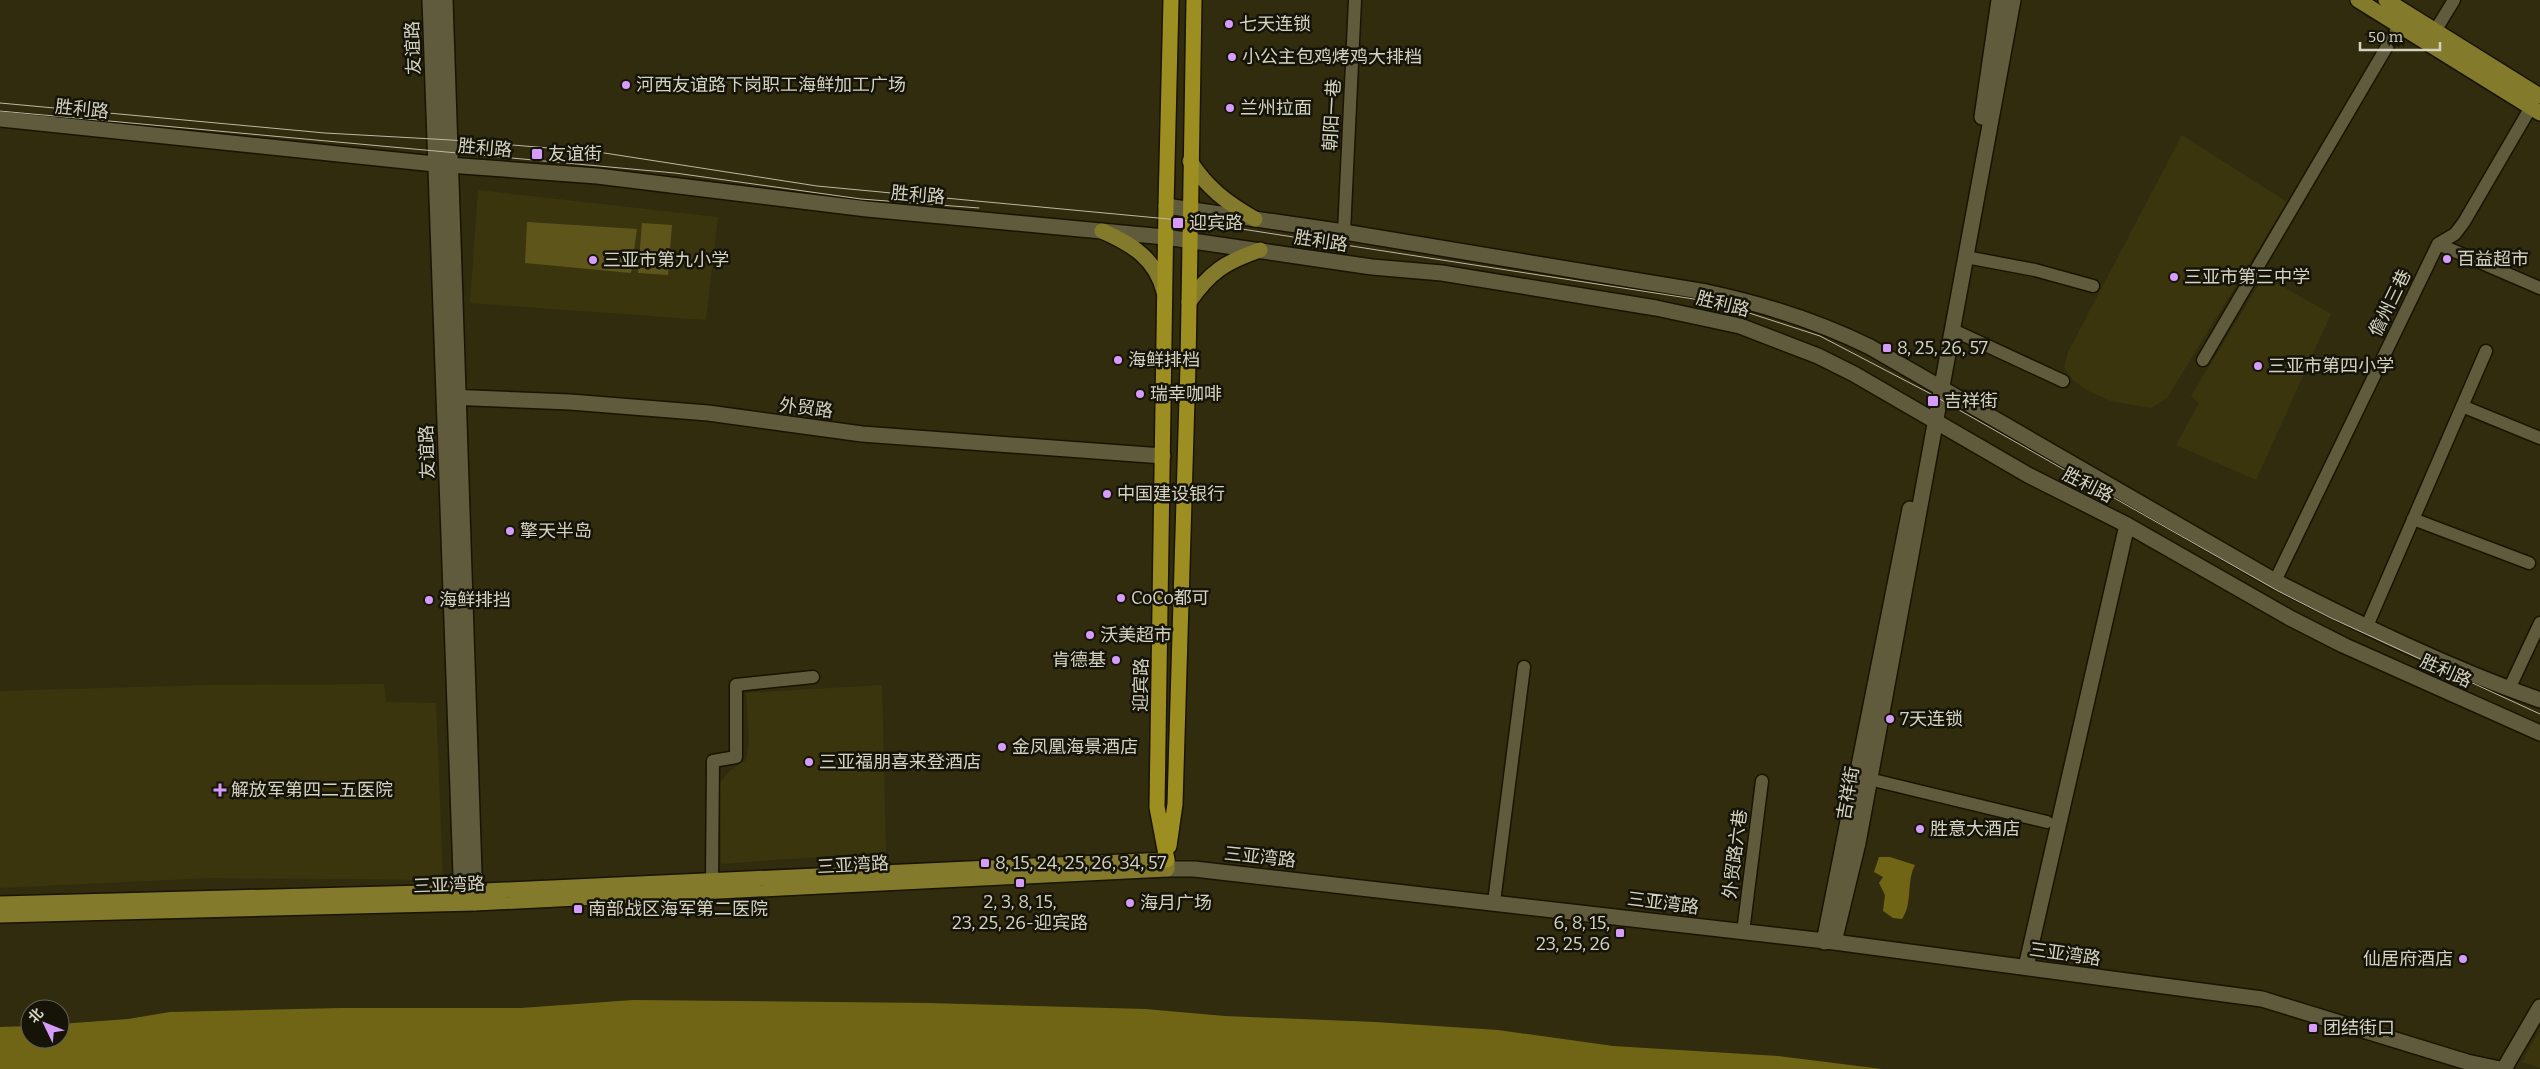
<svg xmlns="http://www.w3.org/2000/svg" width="2540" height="1069" font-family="Bitter,'Noto Sans SC',serif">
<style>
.built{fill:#3b350e}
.green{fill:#5e551a}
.water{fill:#706515}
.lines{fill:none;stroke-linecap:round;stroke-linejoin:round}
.street-casing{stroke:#191400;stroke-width:15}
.secondary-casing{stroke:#191400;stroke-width:18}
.primary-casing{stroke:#191400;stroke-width:18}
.highway-casing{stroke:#191400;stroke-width:18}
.street{stroke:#5f5b3c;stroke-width:12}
.secondary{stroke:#5f5b3c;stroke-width:15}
.primary{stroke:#847a2c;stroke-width:15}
.highway{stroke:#9d8e21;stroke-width:15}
.tram{stroke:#bcb9a6;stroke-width:1}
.poi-dot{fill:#d59cfb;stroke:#161408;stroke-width:2}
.labels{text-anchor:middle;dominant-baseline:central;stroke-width:5;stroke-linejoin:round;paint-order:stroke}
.poi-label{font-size:18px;fill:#d4d2c1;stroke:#161408;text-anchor:start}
.street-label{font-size:18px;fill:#d4d2c1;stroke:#161408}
</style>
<rect width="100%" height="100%" fill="#312c0e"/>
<path class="built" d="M2182 135 2287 202 2167 398 2151 408 2111 401 2086 390 2073 380 2064 367 2068 352Z
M478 190 718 217 706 320 470 303Z
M2264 276 2331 314 2256 480 2176 445 2199 403 2191 396Z
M384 684 386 702 436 703 443 880 211 878 0 888V691L208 685Z
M882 685 886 852 721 864 720 782 730 771 746 760 749 741 746 693Z
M2540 1029V1068L2522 1062Z"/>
<path class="green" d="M527 222 637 229 631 273 525 263Z
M642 223 672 225 668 275 638 273Z"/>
<path class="water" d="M1879 857H1890L1915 865C1906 882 1913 903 1902 919L1893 918 1883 911 1885 895 1879 883 1883 877 1874 872Z
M633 1000 929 1003 1145 1009 1225 1016 1375 1022 1498 1030 1613 1046 1778 1056 1882 1069H0V1027L30 1026V1039H60V1024L128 1019 170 1012 341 1008H521Z"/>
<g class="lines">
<g class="street-casing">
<path id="street" d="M2435 31 2454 0
M1344 232 1355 0
M2438 244 2540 288
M1966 257 2035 270 2093 286
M1953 330 2063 381
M2203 360 2399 26
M2462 406 2540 438
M2413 519 2529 563
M2275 581 2438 244 2455 234 2464 222 2531 107
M2367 626 2486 351
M2509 689 2540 623
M1869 779 2047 822
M712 880 713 761 736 757V685L813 677
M1494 902 1524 667
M1743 932 1762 781"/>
</g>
<g class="secondary-casing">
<path id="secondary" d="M430 0 462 903
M445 0 475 903
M1982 117 1999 0
M0 119 435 164 597 176 867 209 1165 237 1372 267 1442 273 1656 308 1740 326 1818 356 1854 374 2028 475 2127 525 2290 618 2343 645 2540 733
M1166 206 1344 232 1706 292C1763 304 1817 321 1870 347L2275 581C2361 625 2449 668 2540 700
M448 397 570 402 708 413 862 434 1163 456
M1167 869H1194L1834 942 2262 999 2467 1062 2500 1069
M1824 942 1910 509
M1834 942 1858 843 2013 0
M2026 967 2127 525
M2504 1069 2540 1007"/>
</g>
<g class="primary-casing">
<path id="primary" d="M2358 0 2540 113
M2386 0 2540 96
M1190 161C1207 188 1227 203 1255 219
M1102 231C1132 244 1156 259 1164 292
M1189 302C1210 272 1225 262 1260 250
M0 904 462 892 1167 860V869L475 903 0 915"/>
</g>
<g class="highway-casing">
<path id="highway" d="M1169 846 1175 804 1188 365 1194 0
M1167 860 1157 807 1166 206 1171 0"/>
</g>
<use href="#street" class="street"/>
<use href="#secondary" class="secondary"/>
<use href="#primary" class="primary"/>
<use href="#highway" class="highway"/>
<path class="tram" d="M0 103 325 133 451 140 598 152 817 186 1190 221 1694 299 1746 312 1820 336 1931 394 2278 591 2331 618 2540 714
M0 111 675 173 861 199 979 208"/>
</g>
<g class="poi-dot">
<circle cx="1229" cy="24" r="5"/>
<circle cx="1232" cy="57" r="5"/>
<circle cx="626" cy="85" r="5"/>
<circle cx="1230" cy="108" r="5"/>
<rect x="531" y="148" width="12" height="12" rx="2.5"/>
<rect x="1172" y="217" width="12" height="12" rx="2.5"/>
<circle cx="2447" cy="259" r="5"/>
<circle cx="593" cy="260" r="5"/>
<circle cx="2174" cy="277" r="5"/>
<rect x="1882" y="343" width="10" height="10" rx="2.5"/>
<circle cx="1118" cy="360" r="5"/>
<circle cx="2258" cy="366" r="5"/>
<circle cx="1140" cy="394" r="5"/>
<rect x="1927" y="395" width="12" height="12" rx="2.5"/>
<circle cx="1107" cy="494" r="5"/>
<circle cx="510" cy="531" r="5"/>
<circle cx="1121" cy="598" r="5"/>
<circle cx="429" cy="600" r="5"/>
<circle cx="1090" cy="635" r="5"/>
<circle cx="1116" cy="660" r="5"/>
<circle cx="1890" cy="719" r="5"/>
<circle cx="1002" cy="747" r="5"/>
<circle cx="809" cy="762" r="5"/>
<path d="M217.5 782.5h5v5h5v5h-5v5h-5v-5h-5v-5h5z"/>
<circle cx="1920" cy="829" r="5"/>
<rect x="980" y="858" width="10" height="10" rx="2.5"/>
<rect x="1015" y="878" width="10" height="10" rx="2.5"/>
<circle cx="1130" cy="903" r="5"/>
<rect x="573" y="904" width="10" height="10" rx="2.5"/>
<rect x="1615" y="928" width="10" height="10" rx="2.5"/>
<circle cx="2463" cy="959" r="5"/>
<rect x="2308" y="1023" width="10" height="10" rx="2.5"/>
</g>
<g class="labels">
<g class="poi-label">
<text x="1239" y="24">七天连锁</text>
<text x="1242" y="57">小公主包鸡烤鸡大排档</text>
<text x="636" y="85">河西友谊路下岗职工海鲜加工广场</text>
<text x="1240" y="108">兰州拉面</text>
<text x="548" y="154">友谊街</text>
<text x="1189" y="223">迎宾路</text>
<text x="2457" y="259">百益超市</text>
<text x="603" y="260">三亚市第九小学</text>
<text x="2184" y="277">三亚市第三中学</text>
<text x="1897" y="348">8, 25, 26, 57</text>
<text x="1128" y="360">海鲜排档</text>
<text x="2268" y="366">三亚市第四小学</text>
<text x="1150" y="394">瑞幸咖啡</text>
<text x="1944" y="401">吉祥街</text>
<text x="1117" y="494">中国建设银行</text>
<text x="520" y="531">擎天半岛</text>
<text x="1131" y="598">CoCo都可</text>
<text x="439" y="600">海鲜排挡</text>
<text x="1100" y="635">沃美超市</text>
<text x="1106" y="660" text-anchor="end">肯德基</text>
<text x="1900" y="719">7天连锁</text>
<text x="1012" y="747">金凤凰海景酒店</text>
<text x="819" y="762">三亚福朋喜来登酒店</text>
<text x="231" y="790">解放军第四二五医院</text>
<text x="1930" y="829">胜意大酒店</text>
<text x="995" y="863">8, 15, 24, 25, 26, 34, 57</text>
<text x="1020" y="902" text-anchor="middle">2, 3, 8, 15,<tspan x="1020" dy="21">23, 25, 26-迎宾路</tspan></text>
<text x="1140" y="903">海月广场</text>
<text x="588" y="909">南部战区海军第二医院</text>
<text x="1610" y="923" text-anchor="end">6, 8, 15,<tspan x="1610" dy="21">23, 25, 26</tspan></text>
<text x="2453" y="959" text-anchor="end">仙居府酒店</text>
<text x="2323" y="1028">团结街口</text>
</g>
<g class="street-label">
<text transform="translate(413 48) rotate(-92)">友谊路</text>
<text transform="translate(82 109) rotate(6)">胜利路</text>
<text transform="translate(1332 115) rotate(-87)">朝阳一巷</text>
<text transform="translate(485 148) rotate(5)">胜利路</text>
<text transform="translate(918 195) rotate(5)">胜利路</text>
<text transform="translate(1321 241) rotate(9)">胜利路</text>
<text transform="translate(2390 303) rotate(-64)">儋州三巷</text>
<text transform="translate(1723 304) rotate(14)">胜利路</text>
<text transform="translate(806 408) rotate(7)">外贸路</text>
<text transform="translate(427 452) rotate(-92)">友谊路</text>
<text transform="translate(2088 485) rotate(27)">胜利路</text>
<text transform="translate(2446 671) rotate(24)">胜利路</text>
<text transform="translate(1141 685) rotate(-89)">迎宾路</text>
<text transform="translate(1848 793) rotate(-80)">吉祥街</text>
<text transform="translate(1735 854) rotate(-83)">外贸路六巷</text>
<text transform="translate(1260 857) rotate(6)">三亚湾路</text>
<text transform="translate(853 865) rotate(-3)">三亚湾路</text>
<text transform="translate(449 885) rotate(-2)">三亚湾路</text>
<text transform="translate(1663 903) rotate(7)">三亚湾路</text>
<text transform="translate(2065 954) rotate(8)">三亚湾路</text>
</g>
</g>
<g transform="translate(45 1024) rotate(313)"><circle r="24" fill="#161408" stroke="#626052"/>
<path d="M0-4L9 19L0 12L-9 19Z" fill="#d59cfb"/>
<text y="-8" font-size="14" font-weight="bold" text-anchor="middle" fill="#d4d2c1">北</text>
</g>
<path d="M2360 42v8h80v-8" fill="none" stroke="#d4d2c1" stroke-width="2.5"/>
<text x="2368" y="42" font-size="15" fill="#d4d2c1" stroke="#161408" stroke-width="4" paint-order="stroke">50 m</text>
</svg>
